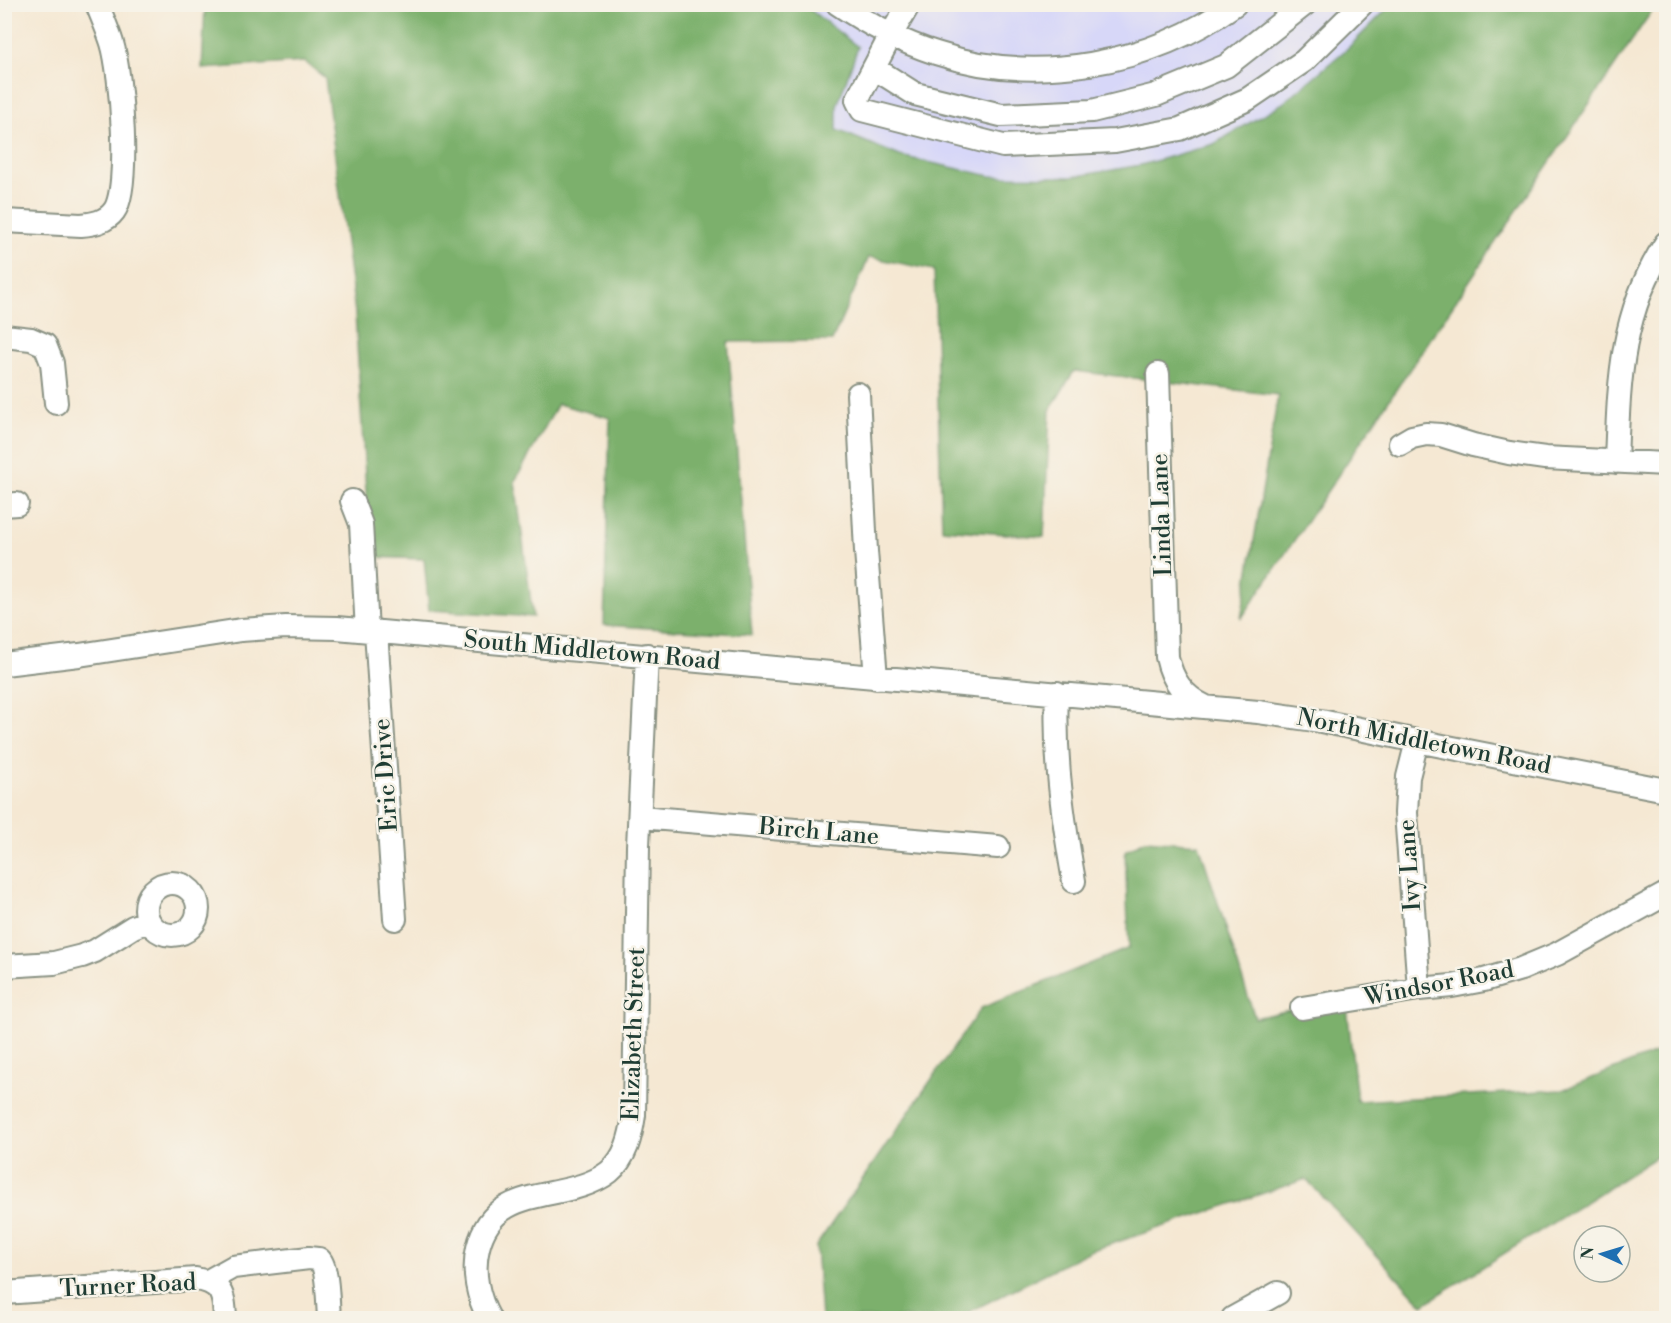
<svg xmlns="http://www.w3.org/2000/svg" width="1671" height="1323" font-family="'Libre Bodoni',serif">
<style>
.built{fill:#d7d7f8}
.forest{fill:#7cb06c;stroke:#4e7650;stroke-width:1.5}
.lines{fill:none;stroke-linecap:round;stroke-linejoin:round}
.minor-casing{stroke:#8a9284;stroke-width:26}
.minor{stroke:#fff;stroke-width:22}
.labels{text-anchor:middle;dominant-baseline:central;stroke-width:5;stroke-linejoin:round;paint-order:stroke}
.street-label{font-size:24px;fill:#1f3d34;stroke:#f7f3e8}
</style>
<rect width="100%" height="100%" fill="#f7f3e8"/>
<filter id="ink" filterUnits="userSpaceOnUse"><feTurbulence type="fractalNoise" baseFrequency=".0167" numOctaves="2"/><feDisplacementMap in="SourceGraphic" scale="12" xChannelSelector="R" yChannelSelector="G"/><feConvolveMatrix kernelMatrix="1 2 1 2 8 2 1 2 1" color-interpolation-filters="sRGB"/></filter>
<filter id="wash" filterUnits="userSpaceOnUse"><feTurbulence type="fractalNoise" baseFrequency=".008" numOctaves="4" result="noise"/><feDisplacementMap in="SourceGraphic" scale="24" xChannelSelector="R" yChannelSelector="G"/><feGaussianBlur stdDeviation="1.35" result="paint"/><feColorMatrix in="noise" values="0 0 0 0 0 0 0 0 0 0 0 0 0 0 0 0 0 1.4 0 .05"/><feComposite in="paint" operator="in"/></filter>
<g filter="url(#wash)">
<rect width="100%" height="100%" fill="#f5e8d3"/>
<path class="built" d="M791 5H1405L1320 90 1169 168 998 186 830 138Z"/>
<path class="forest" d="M205 5H804L858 47 837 106V130L900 156 991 176 1071 177 1141 165 1214 144 1283 103 1349 47 1391 5H1656L1241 619 1278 395 1074 371 1050 410 1044 537 942 529 934 270 869 257 832 341 728 342 752 635 604 625 610 418 558 404 515 481 533 617 429 610 424 559 370 557 355 313 325 78 305 62 202 69Z
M1145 840 1199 844 1255 1018 1346 997 1357 1101 1562 1090 1663 1050 1666 1041V1151L1423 1305 1306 1179 1090 1251 957 1318H821L816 1246 981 1008 1129 948 1125 851Z"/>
</g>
<g filter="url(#ink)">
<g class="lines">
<g class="minor-casing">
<path id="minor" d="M838 4C869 25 901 42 936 53 1035 86 1151 65 1235 4
M909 4 891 35 857 100 862 110 1003 146 1115 141 1180 129 1248 99 1304 61 1362 4
M874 68 915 94 1001 115 1092 111 1156 95 1226 66 1305 4
M4 221 81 225C93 224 106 222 114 211 131 188 121 72 112 43 108 30 102 17 97 4
M4 336 31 339 45 345 52 363 56 403
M1158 374 1167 657C1172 680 1183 696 1204 706
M858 394 866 551 876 678
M1400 444 1412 437 1426 434 1441 435 1473 445 1509 453 1545 458 1666 464
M1616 462C1619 382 1620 313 1666 243
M352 501 361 524 367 631
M4 505 17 504
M376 631 395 919
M4 664 79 655 241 630 286 627 337 628 1258 712 1321 721 1417 741 1666 790
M1057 693C1054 757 1063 819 1074 881
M1417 741 1408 777 1406 813 1419 989
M640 817 998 847
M146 909a26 26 0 1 1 52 0a26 26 0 1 1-52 0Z
M4 966 54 963 82 956 95 951 133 927 148 921
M1302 1008 1419 989 1452 986 1484 980 1521 969 1557 954 1666 894
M208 1281 233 1267 309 1258C309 1258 318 1259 319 1259 328 1264 328 1308 329 1318
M4 1293 196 1279C222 1283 224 1295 225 1318
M489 1318C478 1298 472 1272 478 1248 494 1180 566 1205 609 1172 626 1158 631 1136 634 1115L638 846 647 655
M1233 1318 1278 1293"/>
</g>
<use href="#minor" class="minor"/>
</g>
</g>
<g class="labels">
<g class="street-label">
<text transform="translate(1162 515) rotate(-92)">Linda Lane</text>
<text transform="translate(592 651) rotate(5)">South Middletown Road</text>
<text transform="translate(1424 742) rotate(11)">North Middletown Road</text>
<text transform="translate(386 775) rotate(-94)">Eric Drive</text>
<text transform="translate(819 832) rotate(5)">Birch Lane</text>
<text transform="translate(1410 865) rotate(-94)">Ivy Lane</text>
<text transform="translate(1439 984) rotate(-11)">Windsor Road</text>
<text transform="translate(634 1034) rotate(-88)">Elizabeth Street</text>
<text transform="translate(128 1286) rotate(-3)">Turner Road</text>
</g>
</g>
<rect width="1671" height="1323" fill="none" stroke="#f7f3e8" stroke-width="24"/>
<g transform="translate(1602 1254) rotate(274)"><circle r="28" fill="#f7f3e8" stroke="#a1aaa0" stroke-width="1.5"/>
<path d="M0-4.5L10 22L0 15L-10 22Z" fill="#1f6fb2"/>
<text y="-9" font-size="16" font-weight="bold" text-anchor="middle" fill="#1f3d34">N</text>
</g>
</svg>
